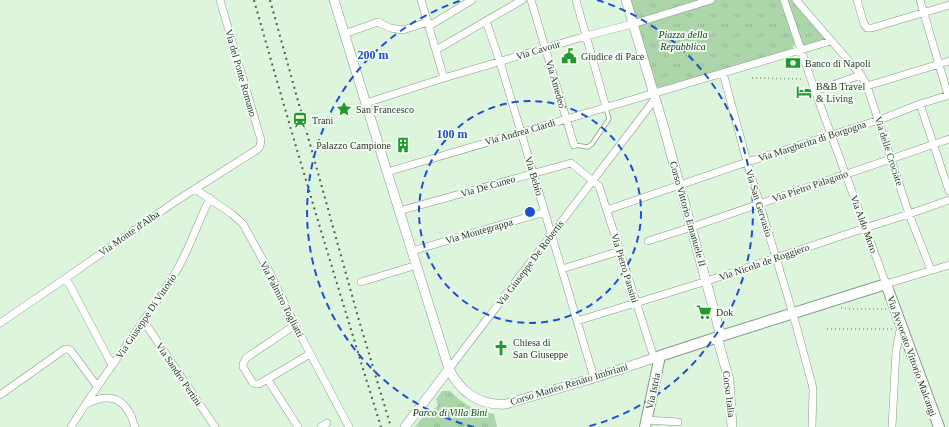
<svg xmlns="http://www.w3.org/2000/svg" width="949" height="427" font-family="'Times New Roman',serif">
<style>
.grass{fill:url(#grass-tufts)}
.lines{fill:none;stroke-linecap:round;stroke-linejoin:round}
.service-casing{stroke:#859a84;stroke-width:5}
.minor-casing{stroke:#859a84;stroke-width:8}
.tertiary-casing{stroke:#859a84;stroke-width:10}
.secondary-casing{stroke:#859a84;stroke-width:12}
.path{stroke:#8a9a89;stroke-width:1.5;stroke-dasharray:1 3;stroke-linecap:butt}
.service{stroke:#fff;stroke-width:3.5}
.minor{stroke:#fff;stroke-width:7}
.tertiary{stroke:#fff;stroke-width:9}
.secondary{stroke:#fff;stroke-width:10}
.rail{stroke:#525e52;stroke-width:2;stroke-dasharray:2 4;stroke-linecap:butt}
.ring{fill:none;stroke:#1d4ed8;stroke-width:2;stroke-dasharray:7 5}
.labels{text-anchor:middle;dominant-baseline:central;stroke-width:3.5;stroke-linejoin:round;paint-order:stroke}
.park-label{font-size:10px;font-style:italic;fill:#0b360d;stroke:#f5fef4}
.street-label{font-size:10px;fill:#2d362d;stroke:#f5fef4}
.poi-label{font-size:10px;fill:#2d362d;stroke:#f5fef4;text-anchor:start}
.centre{fill:#1d4ed8;stroke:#f5fef4;stroke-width:2}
.ring-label{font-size:12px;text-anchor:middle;font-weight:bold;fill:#1d4ed8;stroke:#f5fef4;stroke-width:3.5;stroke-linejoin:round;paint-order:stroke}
</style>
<defs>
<pattern id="grass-tufts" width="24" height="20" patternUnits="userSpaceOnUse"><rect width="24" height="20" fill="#acd5aa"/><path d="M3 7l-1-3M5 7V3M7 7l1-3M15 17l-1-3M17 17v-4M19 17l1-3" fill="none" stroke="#94b793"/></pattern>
</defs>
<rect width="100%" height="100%" fill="#def5dd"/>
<path class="grass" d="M630 0H781L795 43 792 49 660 88 656 87Z
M786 0H792L826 40 802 47Z
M442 391H450C463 405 476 410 494 414L497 427H415L428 410H434L438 405 436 399Z"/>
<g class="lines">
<g class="service-casing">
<path id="service" d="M574 145 588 147 592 144 609 119 606 108"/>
</g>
<g class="minor-casing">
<path id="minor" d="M421 0 444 78
M531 0 574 145
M576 0 606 107
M784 0 815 91 886 284 949 265
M796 0 861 75 867 86 909 214 931 270
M857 0 864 24 867 28H872L949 5
M920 0 948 95
M486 21 500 62 521 132 594 378
M429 26 472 0
M344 34 378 22 390 28 403 30 428 22
M436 50 522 0
M723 73 747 162 793 314 812 384 813 390 812 427
M867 86 949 61
M815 91 861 75
M366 103 444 78 586 36 636 23 711 0
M920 104 949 191
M387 172 831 41
M195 189 232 214 243 224 269 271 295 325 349 427
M607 210 747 162 879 120 920 104 949 95
M399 211 571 163 599 186 654 358
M648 241 692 227 949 139
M412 251 545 212
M562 269 620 251
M66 278 112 365
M361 282 417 265
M143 320 215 427
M577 321 707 281 865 228 909 214 949 200
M0 323 66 278 176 201 258 149 260 146 261 140 220 0
M295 325 246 358 243 364V367L253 383 256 384H259L310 354
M449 369C518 279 587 189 655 99
M268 380 298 427
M0 395 65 349H68L71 351 97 386
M86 404C106 394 122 395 132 418 133 421 133 424 135 427
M647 420 678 422
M71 427C104 373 144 324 177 270 190 247 198 222 210 198
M321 427 327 423
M892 427 896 351 901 325"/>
</g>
<g class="tertiary-casing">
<path id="tertiary" d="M334 0 388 175 449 369C460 392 480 406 506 404L594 378 660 356
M626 0 664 128 721 336
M717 337 729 380 732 427
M405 427 449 369"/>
</g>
<g class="secondary-casing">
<path id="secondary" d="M645 427 660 356 721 336 886 284 939 427"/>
</g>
<path class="path" d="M752 78 803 79
M841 308 851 309H887
M827 329H894"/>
<use href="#service" class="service"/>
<use href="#minor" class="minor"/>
<use href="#tertiary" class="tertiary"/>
<use href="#secondary" class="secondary"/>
<path class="rail" d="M254 0C294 143 337 285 381 427
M270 0 358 317 391 427"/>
</g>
<g class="ring">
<circle cx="530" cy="212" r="111"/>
<path d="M474 427A222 222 0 0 1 463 0M597 0A222 222 0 0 1 586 427"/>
</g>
<defs>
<g id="civic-bare" transform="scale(1.2)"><path d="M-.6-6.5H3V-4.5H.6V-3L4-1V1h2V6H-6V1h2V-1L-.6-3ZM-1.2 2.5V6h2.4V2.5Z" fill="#22992b" stroke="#f5fef4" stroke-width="2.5" paint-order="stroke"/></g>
<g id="bank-bare" transform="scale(1.2)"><path d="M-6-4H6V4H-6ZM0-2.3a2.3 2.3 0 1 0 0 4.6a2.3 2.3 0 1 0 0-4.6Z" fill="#22992b" stroke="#f5fef4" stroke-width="2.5" paint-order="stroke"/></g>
<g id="hotel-bare" transform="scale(1.2)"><path d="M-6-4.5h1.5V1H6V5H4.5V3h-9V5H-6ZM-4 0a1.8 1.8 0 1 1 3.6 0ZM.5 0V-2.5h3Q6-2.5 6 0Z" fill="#22992b" stroke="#f5fef4" stroke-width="2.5" paint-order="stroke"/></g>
<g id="sight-bare" transform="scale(1.2)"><path d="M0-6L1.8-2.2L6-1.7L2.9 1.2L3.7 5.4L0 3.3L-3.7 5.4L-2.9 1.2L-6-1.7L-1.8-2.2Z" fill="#22992b" stroke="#f5fef4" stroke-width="2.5" paint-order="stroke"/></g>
<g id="station-bare" transform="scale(1.2)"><path d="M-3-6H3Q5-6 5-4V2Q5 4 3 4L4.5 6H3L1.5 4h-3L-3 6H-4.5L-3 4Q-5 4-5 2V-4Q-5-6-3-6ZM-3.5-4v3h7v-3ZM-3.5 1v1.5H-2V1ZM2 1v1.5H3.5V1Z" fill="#22992b" stroke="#f5fef4" stroke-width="2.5" paint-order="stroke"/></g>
<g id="building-bare" transform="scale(1.2)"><path d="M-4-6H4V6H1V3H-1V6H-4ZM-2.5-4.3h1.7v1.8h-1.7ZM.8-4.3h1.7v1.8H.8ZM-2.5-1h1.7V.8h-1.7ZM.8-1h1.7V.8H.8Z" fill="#22992b" stroke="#f5fef4" stroke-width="2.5" paint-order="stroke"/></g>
<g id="supermarket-bare" transform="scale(1.2)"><path d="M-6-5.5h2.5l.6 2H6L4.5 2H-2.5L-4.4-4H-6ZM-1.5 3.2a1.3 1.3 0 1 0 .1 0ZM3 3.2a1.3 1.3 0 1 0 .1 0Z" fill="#22992b" stroke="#f5fef4" stroke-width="2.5" paint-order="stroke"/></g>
<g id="church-bare" transform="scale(1.2)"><path d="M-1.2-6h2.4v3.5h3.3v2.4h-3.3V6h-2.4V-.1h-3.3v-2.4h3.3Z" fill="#22992b" stroke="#f5fef4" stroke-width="2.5" paint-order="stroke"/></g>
</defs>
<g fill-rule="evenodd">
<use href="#civic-bare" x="569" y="56"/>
<use href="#bank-bare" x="793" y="63"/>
<use href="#hotel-bare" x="804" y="92"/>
<use href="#sight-bare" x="344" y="109"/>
<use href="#station-bare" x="300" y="120"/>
<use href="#building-bare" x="403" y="145"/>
<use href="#supermarket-bare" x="704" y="312"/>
<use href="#church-bare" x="501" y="348"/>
</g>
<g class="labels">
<g class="park-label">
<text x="683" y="34">Piazza della<tspan x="683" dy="12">Repubblica</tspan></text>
<text x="450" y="412">Parco di Villa Bini</text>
</g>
<g class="street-label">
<text transform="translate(538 50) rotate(-17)">Via Cavour</text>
<text transform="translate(241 73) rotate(74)">Via del Ponte Romano</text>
<text transform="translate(556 84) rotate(74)">Via Amedeo</text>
<text transform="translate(520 132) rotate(-16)">Via Andrea Ciardi</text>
<text transform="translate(812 141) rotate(-18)">Via Margherita di Borgogna</text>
<text transform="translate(889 151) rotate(72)">Via delle Crociate</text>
<text transform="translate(534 176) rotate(73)">Via Bebio</text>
<text transform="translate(488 186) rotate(-16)">Via De Cuneo</text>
<text transform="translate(810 186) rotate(-19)">Via Pietro Palagano</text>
<text transform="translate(759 203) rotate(73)">Via San Gervasio</text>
<text transform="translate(688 214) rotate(74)">Corso Vittorio Emanuele II</text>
<text transform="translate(864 224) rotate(70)">Via Aldo Moro</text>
<text transform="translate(479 231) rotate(-16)">Via Montegrappa</text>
<text transform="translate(129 233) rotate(-35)">Via Monte d'Alba</text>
<text transform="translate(764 262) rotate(-19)">Via Nicola de Roggiero</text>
<text transform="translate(530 263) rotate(-53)">Via Giuseppe De Robertis</text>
<text transform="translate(625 268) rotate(73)">Via Pietro Pansini</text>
<text transform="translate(282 299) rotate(63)">Via Palmiro Togliatti</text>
<text transform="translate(146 316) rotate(-56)">Via Giuseppe Di Vittorio</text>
<text transform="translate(912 356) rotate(70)">Via Avvocato Vittorio Malcangi</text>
<text transform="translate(179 374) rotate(56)">Via Sandro Pertini</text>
<text transform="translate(569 384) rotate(-17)">Corso Matteo Renato Imbriani</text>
<text transform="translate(653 391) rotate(-78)">Via Istria</text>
<text transform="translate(729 394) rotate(83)">Corso Italia</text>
</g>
<g class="poi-label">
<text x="581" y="56">Giudice di Pace</text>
<text x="805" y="63">Banco di Napoli</text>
<text x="816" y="86">B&amp;B Travel<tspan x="816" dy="12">&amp; Living</tspan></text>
<text x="356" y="109">San Francesco</text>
<text x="312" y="120">Trani</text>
<text x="391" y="145" text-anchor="end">Palazzo Campione</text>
<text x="716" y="312">Dok</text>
<text x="513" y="342">Chiesa di<tspan x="513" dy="12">San Giuseppe</tspan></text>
</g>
</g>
<circle cx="530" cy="212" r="6" class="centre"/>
<g class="ring-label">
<text x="373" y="59">200 m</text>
<text x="452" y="138">100 m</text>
</g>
</svg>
